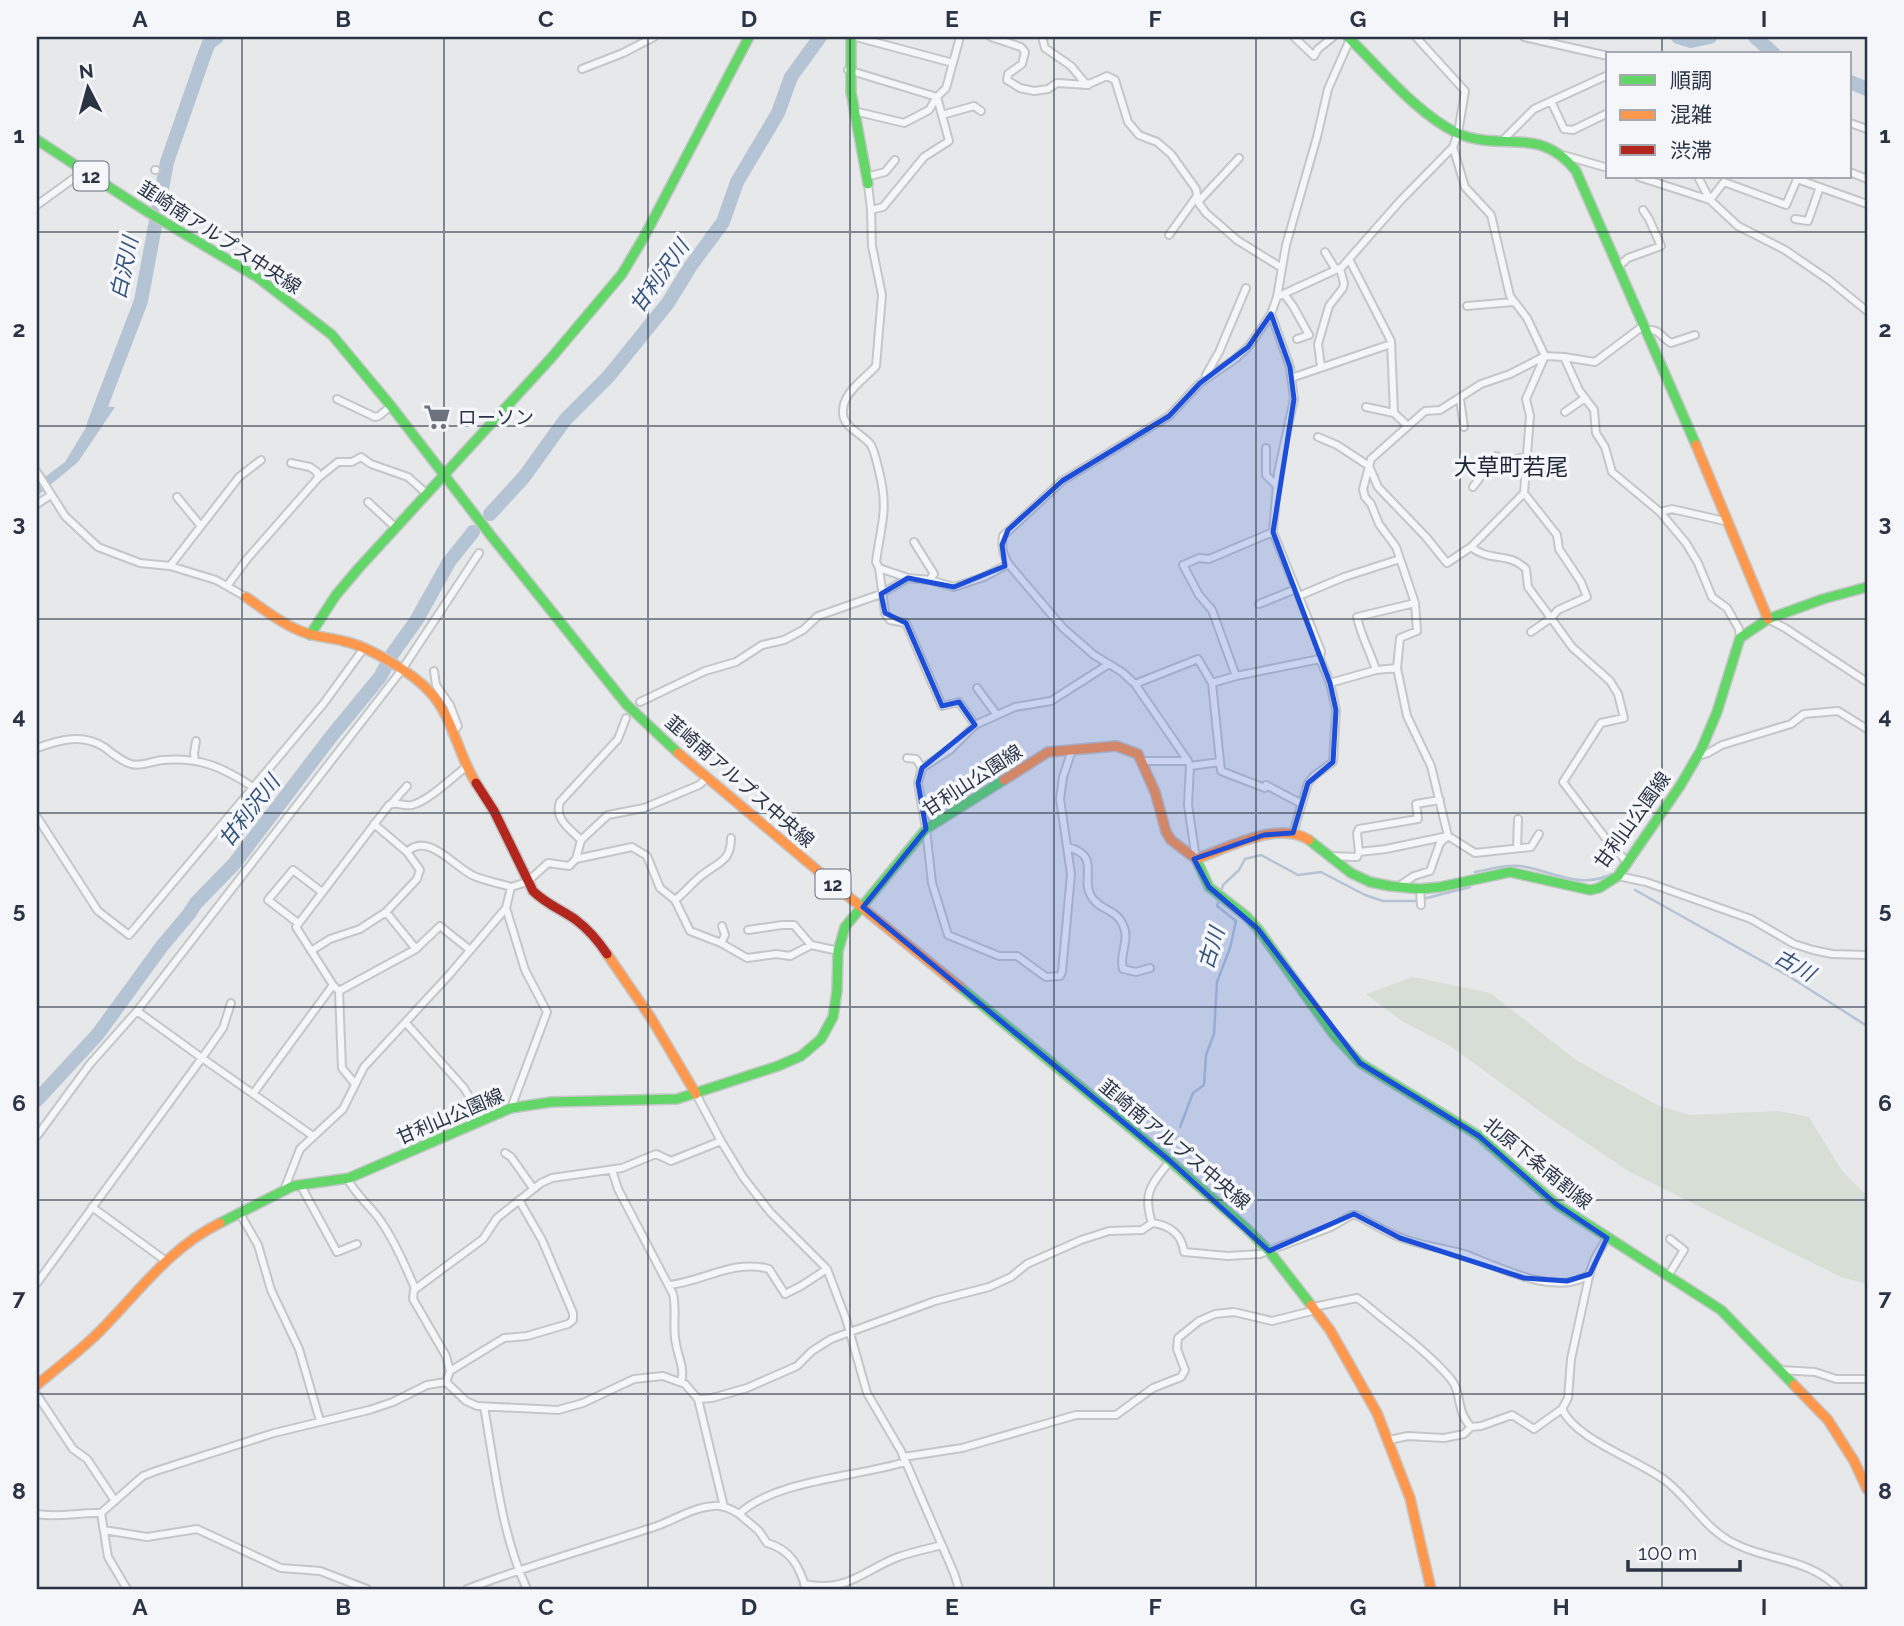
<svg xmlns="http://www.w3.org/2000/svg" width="1904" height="1626" font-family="Raleway,'Noto Sans JP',sans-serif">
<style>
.green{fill:#d6ded6}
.water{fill:#b4c4d5}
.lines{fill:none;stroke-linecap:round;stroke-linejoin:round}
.stream{stroke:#b4c4d5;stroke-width:2.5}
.river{stroke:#b4c4d5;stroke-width:14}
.street-casing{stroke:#c4c6c8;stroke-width:10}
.fast-casing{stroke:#c4c6c8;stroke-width:12}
.slow-casing{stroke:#c4c6c8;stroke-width:12}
.jam-casing{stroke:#c4c6c8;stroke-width:12}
.street{stroke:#f5f6f7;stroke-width:6}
.fast{stroke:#63d668;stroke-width:9}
.slow{stroke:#ff974d;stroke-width:9}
.jam{stroke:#b3261e;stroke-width:9}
.marked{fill:#1d4ed8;fill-opacity:0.2;stroke:#1d4ed8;stroke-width:5;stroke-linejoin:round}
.grid{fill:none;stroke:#2b3445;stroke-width:2;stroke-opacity:0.55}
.labels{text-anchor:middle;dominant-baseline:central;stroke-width:7;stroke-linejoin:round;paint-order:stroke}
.shield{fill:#f4f6f9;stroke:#676e7b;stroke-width:2}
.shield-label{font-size:18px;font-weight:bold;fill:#2b3445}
.street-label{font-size:19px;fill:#2b3445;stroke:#f4f6f9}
.poi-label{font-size:19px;fill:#2b3445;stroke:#f4f6f9;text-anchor:start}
.water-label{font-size:21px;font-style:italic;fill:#34527a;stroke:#f4f6f9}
.quarter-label{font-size:23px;fill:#1d2536;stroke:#f4f6f9}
.neatline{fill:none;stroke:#2b3445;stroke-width:2.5}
.grid-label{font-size:23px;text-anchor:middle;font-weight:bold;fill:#2b3445}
</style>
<rect width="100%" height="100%" fill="#e6e8ea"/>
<path class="green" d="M1413 977 1490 993 1576 1060 1659 1106 1690 1115 1778 1111 1809 1117 1842 1171 1867 1196V1284L1841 1277 1630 1172 1548 1117 1450 1046 1402 1021 1366 994Z"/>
<path class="water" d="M99 406 115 407 78 462 37 496V483L65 462Z"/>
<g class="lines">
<path class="stream" d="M1475 872C1491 869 1509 863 1526 867 1556 873 1581 889 1612 874
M1635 890 1787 975 1867 1026
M1180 1127 1193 1093 1204 1085 1206 1055 1214 1034 1217 982 1230 948 1236 921 1217 906 1223 885 1239 870 1245 859 1261 855 1298 875 1321 872 1365 895 1383 901H1415L1470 887"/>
<path class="river" d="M1678 37 1691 41 1710 37
M1755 37 1774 54
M1850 82 1867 89
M94 424 141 301 167 162 205 53 209 43 217 37
M490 514 524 477 565 420 608 377 668 303 690 267 723 222 737 182 778 113 791 77 820 37
M37 1100 98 1034 162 946 189 914 196 903 234 864 330 738 380 677 393 653 416 621 449 562 473 532"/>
<g class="street-casing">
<path id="street" d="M856 37 953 63
M991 37 1021 47 1025 52 1022 64 1008 74 1007 80 1020 88 1034 91 1048 89 1057 83 1088 85
M1042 37 1045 48 1071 66 1085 83 1089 84 1107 76 1115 80 1128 122 1139 135 1157 142 1171 154 1196 189 1198 202 1206 213 1237 240 1282 268
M1294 37 1314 56 1318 49 1333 37
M1524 37 1608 56
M582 69 623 53 654 37
M848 70 937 97 949 141 924 157 883 207 871 210
M1551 101 1564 129 1573 130 1608 113
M854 111 904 123 929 110 937 97 946 88 960 37
M942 115 974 106 981 111
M1850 123 1867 129
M1503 140 1534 109 1608 75
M1453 147 1465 187 1491 215 1510 296 1527 318 1545 356 1526 399 1530 416 1524 493 1557 535 1559 549 1581 582 1587 597 1558 610 1551 618 1572 647 1610 681 1618 694 1624 718 1601 723 1563 782 1607 840 1626 861
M1563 155 1608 168
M155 170H156
M1850 172 1867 179
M866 177 885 172 895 160
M1639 177 1710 200 1738 226 1785 250 1829 280 1867 311
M1698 177 1710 200 1724 182 1786 205 1798 177
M1797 179 1867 204
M868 184 871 210 872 246 882 295 876 366C864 380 841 393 843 414 844 428 863 434 871 445 875 453 877 463 879 471 889 511 881 523 876 562L879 568 908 578 929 580 954 587 984 577 1008 564
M1198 202 1239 158
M37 205 84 171
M1795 219 1808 221 1820 187
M1169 235 1197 196
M1325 252 1336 270
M1349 259 1391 341 1394 413 1408 426
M1618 267 1628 258 1661 246 1649 219 1643 210
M1284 294 1293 306 1309 335 1297 339
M1277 297 1342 267 1401 200 1453 147 1458 133 1465 91 1416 37
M1467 306 1513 302
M1271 314 1290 367 1294 399 1278 473 1273 532 1321 651 1320 659 1330 683 1336 710 1333 762 1314 776 1308 783 1293 833
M1645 331C1659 327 1660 337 1671 343L1695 335
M1564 357 1595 362 1643 326
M1321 367 1318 344 1329 306 1343 288 1344 283 1340 269
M1206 375 1219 352 1246 288
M1291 378 1391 344
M337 399 375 417 379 416 391 406
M1460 399 1464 427
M1366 407 1394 413
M1565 412 1585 398
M1318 437 1337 445 1369 466 1378 487 1426 537 1447 563 1471 547 1524 493
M1266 448V475L1277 486
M291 463 310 467 317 472 318 478
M37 472 65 516 98 547 140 563 170 566 216 580 246 597
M1473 487 1496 456 1507 461 1525 457
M177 497 200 525
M368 502 396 528
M37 504 51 495
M1660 512 1672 509 1729 522
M914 542 934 574 929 580
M1471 547C1491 563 1508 551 1526 569L1528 587 1551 618 1531 632
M170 566 239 477 261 460
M879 568 885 613 890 620 906 623 942 706 959 702 975 725
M227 586 247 559 318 478 338 462H352L361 457 371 464 408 477 427 494
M1299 596 1344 577 1400 559
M1259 604 1296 589
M1768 619 1785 628 1867 682
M1376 670C1370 651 1361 636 1357 617L1415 603
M434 671 436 685 450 705 458 726 452 733
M1236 676 1212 610 1199 595 1183 565 1199 558 1209 559 1273 532
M1212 683 1236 676 1320 659
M1330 683 1376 670 1397 668
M1135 684 1198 659 1212 683 1221 771 1265 788
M977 688 997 715
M640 702 705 671 736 662 762 645 784 640 803 630 818 616 881 594 908 578
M37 748C59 740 82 733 104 747 112 753 121 761 131 764 141 767 152 761 163 760 201 757 222 767 253 787
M1072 750 1063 777 1060 799 1071 874 1062 972 1060 976 1046 977 1017 956H999L948 935 932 883 926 829 918 783 922 768 950 750 975 725 1015 707 1051 701 1109 664
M1698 756 1708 753 1722 745 1791 724 1804 714 1838 711 1867 729
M907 758 916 759 922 768
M195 761 194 753 196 741
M1143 761H1188
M1190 766 1220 762
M1266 785 1302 804
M392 803 407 786
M37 817 98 911 129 935 324 703 364 648
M374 824 407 852C428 831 455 868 474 876 485 881 499 883 511 887
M581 840C569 828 554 819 560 802L618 739 626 718
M1067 847C1102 855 1080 878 1091 896 1101 913 1119 907 1125 931 1128 944 1119 955 1123 969L1136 972 1150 968
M1517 848 1518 819
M1359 852 1357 833 1359 829 1418 819 1416 804 1440 800
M1328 856 1357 857 1359 852 1386 849 1448 836 1431 766 1407 716 1397 668 1400 638 1417 631 1415 603 1396 547 1379 524 1371 504 1365 497 1363 489 1371 459 1425 411 1440 410 1481 384 1510 374 1545 356 1564 357 1579 390 1594 410 1596 433 1605 447 1612 472 1660 512 1686 543 1698 563 1712 597 1727 608 1739 629 1740 638
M576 859 581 840 608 815 644 808 699 785 707 778
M1196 859 1188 805 1190 766 1188 761 1135 684 1122 672 1094 655 1063 628 1011 567C1003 557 1001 548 1003 536L1062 481 1169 416 1200 383 1235 359 1248 347 1256 336 1271 314 1277 297 1286 245 1317 137 1328 89 1351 37
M1618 876 1646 882 1751 919 1794 944 1813 950 1832 954 1867 955
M1399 886 1414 876 1430 871 1440 843 1448 836 1475 853 1531 847 1539 834
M1420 889 1421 905
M675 900C686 892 694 880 705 873 721 861 731 860 731 838
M506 908 525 970 547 1012 511 1108
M386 912 417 879 420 870 407 852
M298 923 268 900 293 870 322 892
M748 930 782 925H794L811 945
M721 943 725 935 722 926
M311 951 330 939 360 929 386 912 416 949
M333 985 296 927 389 805C397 801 404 807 412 805 428 801 452 778 466 767
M339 991 416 949 440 926 470 950
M137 1011 202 1058 223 1028 231 1003
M406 1023 464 1088 483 1120
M253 1094 333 985 339 991 342 1068 355 1084
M696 1094 721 1141 743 1177 770 1212 827 1269 846 1319 867 1393 901 1451 954 1573 959 1589
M37 1136 90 1064 137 1011 401 671 479 553
M505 1153 511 1157 533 1188
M612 1170 618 1189 673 1294C677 1311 672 1327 676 1344 678 1357 685 1368 681 1382
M347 1178C356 1196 372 1207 382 1223 396 1243 405 1266 415 1288
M300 1184 337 1252 357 1244
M284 1190 300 1149 343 1109 364 1067 450 974 506 908 511 887 527 882 548 863 569 866 576 859 632 847 647 856 660 888 675 900 690 931 721 943 747 958 776 954 790 956 811 945 839 951
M92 1207 166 1261
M239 1212 258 1245 271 1290 299 1349 320 1421
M1152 1223C1142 1192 1152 1184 1170 1161
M1668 1276 1684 1250 1670 1239
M37 1283 202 1058 313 1136
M670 1285C704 1281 734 1259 769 1269L785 1294 801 1286 827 1269
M1313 1307 1357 1298 1364 1303C1393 1328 1425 1349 1450 1378 1463 1393 1455 1410 1471 1427
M1780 1370 1815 1372 1836 1379H1867
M450 1371 504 1338 527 1336 568 1324 573 1320V1313L542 1240 519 1200
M446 1382 450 1371 446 1356 413 1299 414 1290 483 1239 497 1218 541 1183 552 1178 622 1168 656 1154 671 1161 721 1141
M446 1382 466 1401 477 1406 558 1410 583 1403 634 1379 663 1376 685 1384 698 1399 724 1507
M37 1395 73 1449 87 1459 115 1501
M698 1399 712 1398 747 1388 797 1366 812 1351 831 1339 935 1301 989 1287 1011 1277 1027 1264 1081 1240 1109 1231 1142 1230 1152 1223C1169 1225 1182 1234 1184 1252L1228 1256 1260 1254 1331 1227 1352 1215H1356C1370 1222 1384 1231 1399 1237 1420 1246 1445 1248 1467 1255 1498 1267 1559 1298 1590 1274
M484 1407C495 1467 501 1534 527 1589
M1562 1409C1576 1440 1639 1460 1666 1481 1689 1499 1704 1526 1728 1540 1764 1561 1809 1557 1839 1589
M1389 1440 1408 1436 1444 1438 1464 1434 1471 1427 1481 1426 1512 1415 1534 1429 1562 1409 1568 1398 1571 1359 1590 1272 1595 1258 1607 1238
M903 1457 962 1448 1076 1415H1116L1153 1388 1181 1377 1185 1370 1177 1349 1178 1338 1199 1321 1215 1314 1234 1312 1272 1321 1316 1310
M101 1513 108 1557 127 1589
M37 1514C59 1518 79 1512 101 1513L143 1476 156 1471 274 1433 369 1410 393 1402 427 1385 446 1382
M739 1514 759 1531 767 1543C790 1549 800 1567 806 1589
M104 1530 147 1537 197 1529 281 1568 320 1571 367 1589
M804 1584C847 1593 862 1571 898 1557 912 1552 927 1549 942 1545
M467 1589C530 1565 594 1547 657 1526 676 1519 694 1507 714 1506 723 1505 731 1509 739 1514 775 1480 857 1477 905 1462"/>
</g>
<g class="fast-casing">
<path id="fast" d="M851 37V92L868 184
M1348 37C1380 68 1417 114 1457 133 1502 153 1539 124 1576 171L1696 445
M37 140 146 211 257 277 332 335 391 406 492 537 626 704 678 753
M310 635 336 595 358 569 552 357 622 274 644 237 749 37
M1309 840 1351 873 1370 882 1390 886 1420 889 1440 887 1510 872 1590 890 1599 888 1618 876 1680 786 1701 750 1717 712 1740 638 1768 619 1823 599 1867 587
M1196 859 1209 887 1246 916 1258 929 1334 1035 1360 1063 1479 1136 1556 1204 1721 1310 1794 1385
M960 987 1170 1161 1245 1227 1269 1251 1311 1305
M220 1223 293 1186 349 1178 511 1108 551 1102 677 1099 778 1066 801 1056 821 1039 833 1017 837 991 838 951 845 927 926 829 1004 780"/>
</g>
<g class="slow-casing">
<path id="slow" d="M1696 445 1768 619
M246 597C262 608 278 621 296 629 311 637 327 637 343 641 368 646 413 673 430 692 453 717 458 755 476 783
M678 753 849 897 960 987
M1004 780 1048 752 1116 746 1138 754 1155 792 1166 832 1171 840 1196 859C1228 848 1278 820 1309 840
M607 954 651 1018 696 1094
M1311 1305 1330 1330 1377 1413 1410 1498 1431 1589
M37 1385C58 1367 80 1351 99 1332 138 1293 169 1248 220 1223
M1794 1385 1828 1420 1854 1461 1867 1489"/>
</g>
<g class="jam-casing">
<path id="jam" d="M476 783 494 811 533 891C546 904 562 910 576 920 588 929 599 942 607 954"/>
</g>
<use href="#street" class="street"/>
<use href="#fast" class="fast"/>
<use href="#slow" class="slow"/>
<use href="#jam" class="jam"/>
</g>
<path class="marked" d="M1271 314 1290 367 1294 399 1273 532 1330 683 1336 710 1333 762 1308 783 1293 833 1264 835 1194 859 1209 887 1258 929 1360 1063 1479 1136 1556 1204 1607 1238 1590 1274 1567 1281 1524 1278 1400 1238 1354 1214 1269 1251 1170 1161 863 907 926 829 918 783 922 768 975 725 959 702 942 706 906 623 885 613 881 594 908 578 954 587 1005 566 1002 545 1008 530 1062 481 1169 416 1200 383 1248 347Z"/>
<path class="grid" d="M242 37V1589M444 37V1589M648 37V1589M850 37V1589M1054 37V1589M1256 37V1589M1460 37V1589M1662 37V54M1662 177V1589M37 232H1867M37 426H1867M37 619H1867M37 813H1867M37 1007H1867M37 1200H1867M37 1394H1867"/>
<defs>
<g id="supermarket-bare" transform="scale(2.1)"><path d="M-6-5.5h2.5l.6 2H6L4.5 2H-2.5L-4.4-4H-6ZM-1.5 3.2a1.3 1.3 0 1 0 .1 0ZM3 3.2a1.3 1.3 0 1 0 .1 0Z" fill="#6c737f" stroke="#f4f6f9" stroke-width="2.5" paint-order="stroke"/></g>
</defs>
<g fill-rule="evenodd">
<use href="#supermarket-bare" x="437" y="417"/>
</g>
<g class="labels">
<g class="shield">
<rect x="73.5" y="161.5" width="35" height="29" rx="5"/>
<rect x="815.5" y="869.5" width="35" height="29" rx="5"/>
</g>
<g class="shield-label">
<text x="91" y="176">12</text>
<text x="833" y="884">12</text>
</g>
<g class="street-label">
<text transform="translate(220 237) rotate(33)">韮崎南アルプス中央線</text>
<text transform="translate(972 780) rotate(-33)">甘利山公園線</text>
<text transform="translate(740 781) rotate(41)">韮崎南アルプス中央線</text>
<text transform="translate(1632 820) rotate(-54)">甘利山公園線</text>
<text transform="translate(450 1116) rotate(-23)">甘利山公園線</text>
<text transform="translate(1175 1144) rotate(40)">韮崎南アルプス中央線</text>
<text transform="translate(1538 1163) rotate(39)">北原下条南割線</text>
</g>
<g class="poi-label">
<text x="458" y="417">ローソン</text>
</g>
<g class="water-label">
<text transform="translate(124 268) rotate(-78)">白沢川</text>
<text transform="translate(659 276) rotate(-54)">甘利沢川</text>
<text transform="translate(249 811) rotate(-52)">甘利沢川</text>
<text transform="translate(1211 948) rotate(-73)">古川</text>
<text transform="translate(1795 965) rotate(30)">古川</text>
</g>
<g class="quarter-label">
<text x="1511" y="466">大草町若尾</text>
</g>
</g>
<rect width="1904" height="1626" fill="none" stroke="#f4f6f9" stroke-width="77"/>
<rect x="1606" y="52" width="245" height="126" fill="#f4f6f9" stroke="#a4a8b1" stroke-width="2"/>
<rect x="1620" y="75" width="35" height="10" fill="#63d668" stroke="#a4a8b1" stroke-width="2"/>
<text x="1670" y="88" font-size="21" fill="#2b3445">順調</text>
<rect x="1620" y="110" width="35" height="10" fill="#ff974d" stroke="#a4a8b1" stroke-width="2"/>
<text x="1670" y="122" font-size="21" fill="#2b3445">混雑</text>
<rect x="1620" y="145" width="35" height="10" fill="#b3261e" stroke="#a4a8b1" stroke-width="2"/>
<text x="1670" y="158" font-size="21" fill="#2b3445">渋滞</text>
<g transform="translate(88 88) rotate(354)" stroke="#f4f6f9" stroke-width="5" paint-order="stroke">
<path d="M0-5L12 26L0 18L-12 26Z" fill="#2b3445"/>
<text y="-10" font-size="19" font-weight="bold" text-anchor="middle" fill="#2b3445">N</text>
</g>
<path d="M1628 1560v10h112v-10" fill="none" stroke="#2b3445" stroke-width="3.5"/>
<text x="1638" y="1560" font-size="21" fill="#2b3445" stroke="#f4f6f9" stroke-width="5" paint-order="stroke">100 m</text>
<rect x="38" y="38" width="1828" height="1550" class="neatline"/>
<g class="grid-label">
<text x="140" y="27">A</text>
<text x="343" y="27">B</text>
<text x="546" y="27">C</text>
<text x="749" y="27">D</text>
<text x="952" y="27">E</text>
<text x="1155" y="27">F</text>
<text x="1358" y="27">G</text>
<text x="1561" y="27">H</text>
<text x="1764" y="27">I</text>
<text x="19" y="143">1</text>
<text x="1885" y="143">1</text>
<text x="19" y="337">2</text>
<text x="1885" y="337">2</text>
<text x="19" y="531">3</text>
<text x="1885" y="531">3</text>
<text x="19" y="724">4</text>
<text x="1885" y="724">4</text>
<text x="19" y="918">5</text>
<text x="1885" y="918">5</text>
<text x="19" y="1111">6</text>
<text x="1885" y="1111">6</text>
<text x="19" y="1305">7</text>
<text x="1885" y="1305">7</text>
<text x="19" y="1499">8</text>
<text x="1885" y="1499">8</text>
<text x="140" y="1615">A</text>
<text x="343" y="1615">B</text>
<text x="546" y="1615">C</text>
<text x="749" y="1615">D</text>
<text x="952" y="1615">E</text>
<text x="1155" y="1615">F</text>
<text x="1358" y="1615">G</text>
<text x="1561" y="1615">H</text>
<text x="1764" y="1615">I</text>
</g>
</svg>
